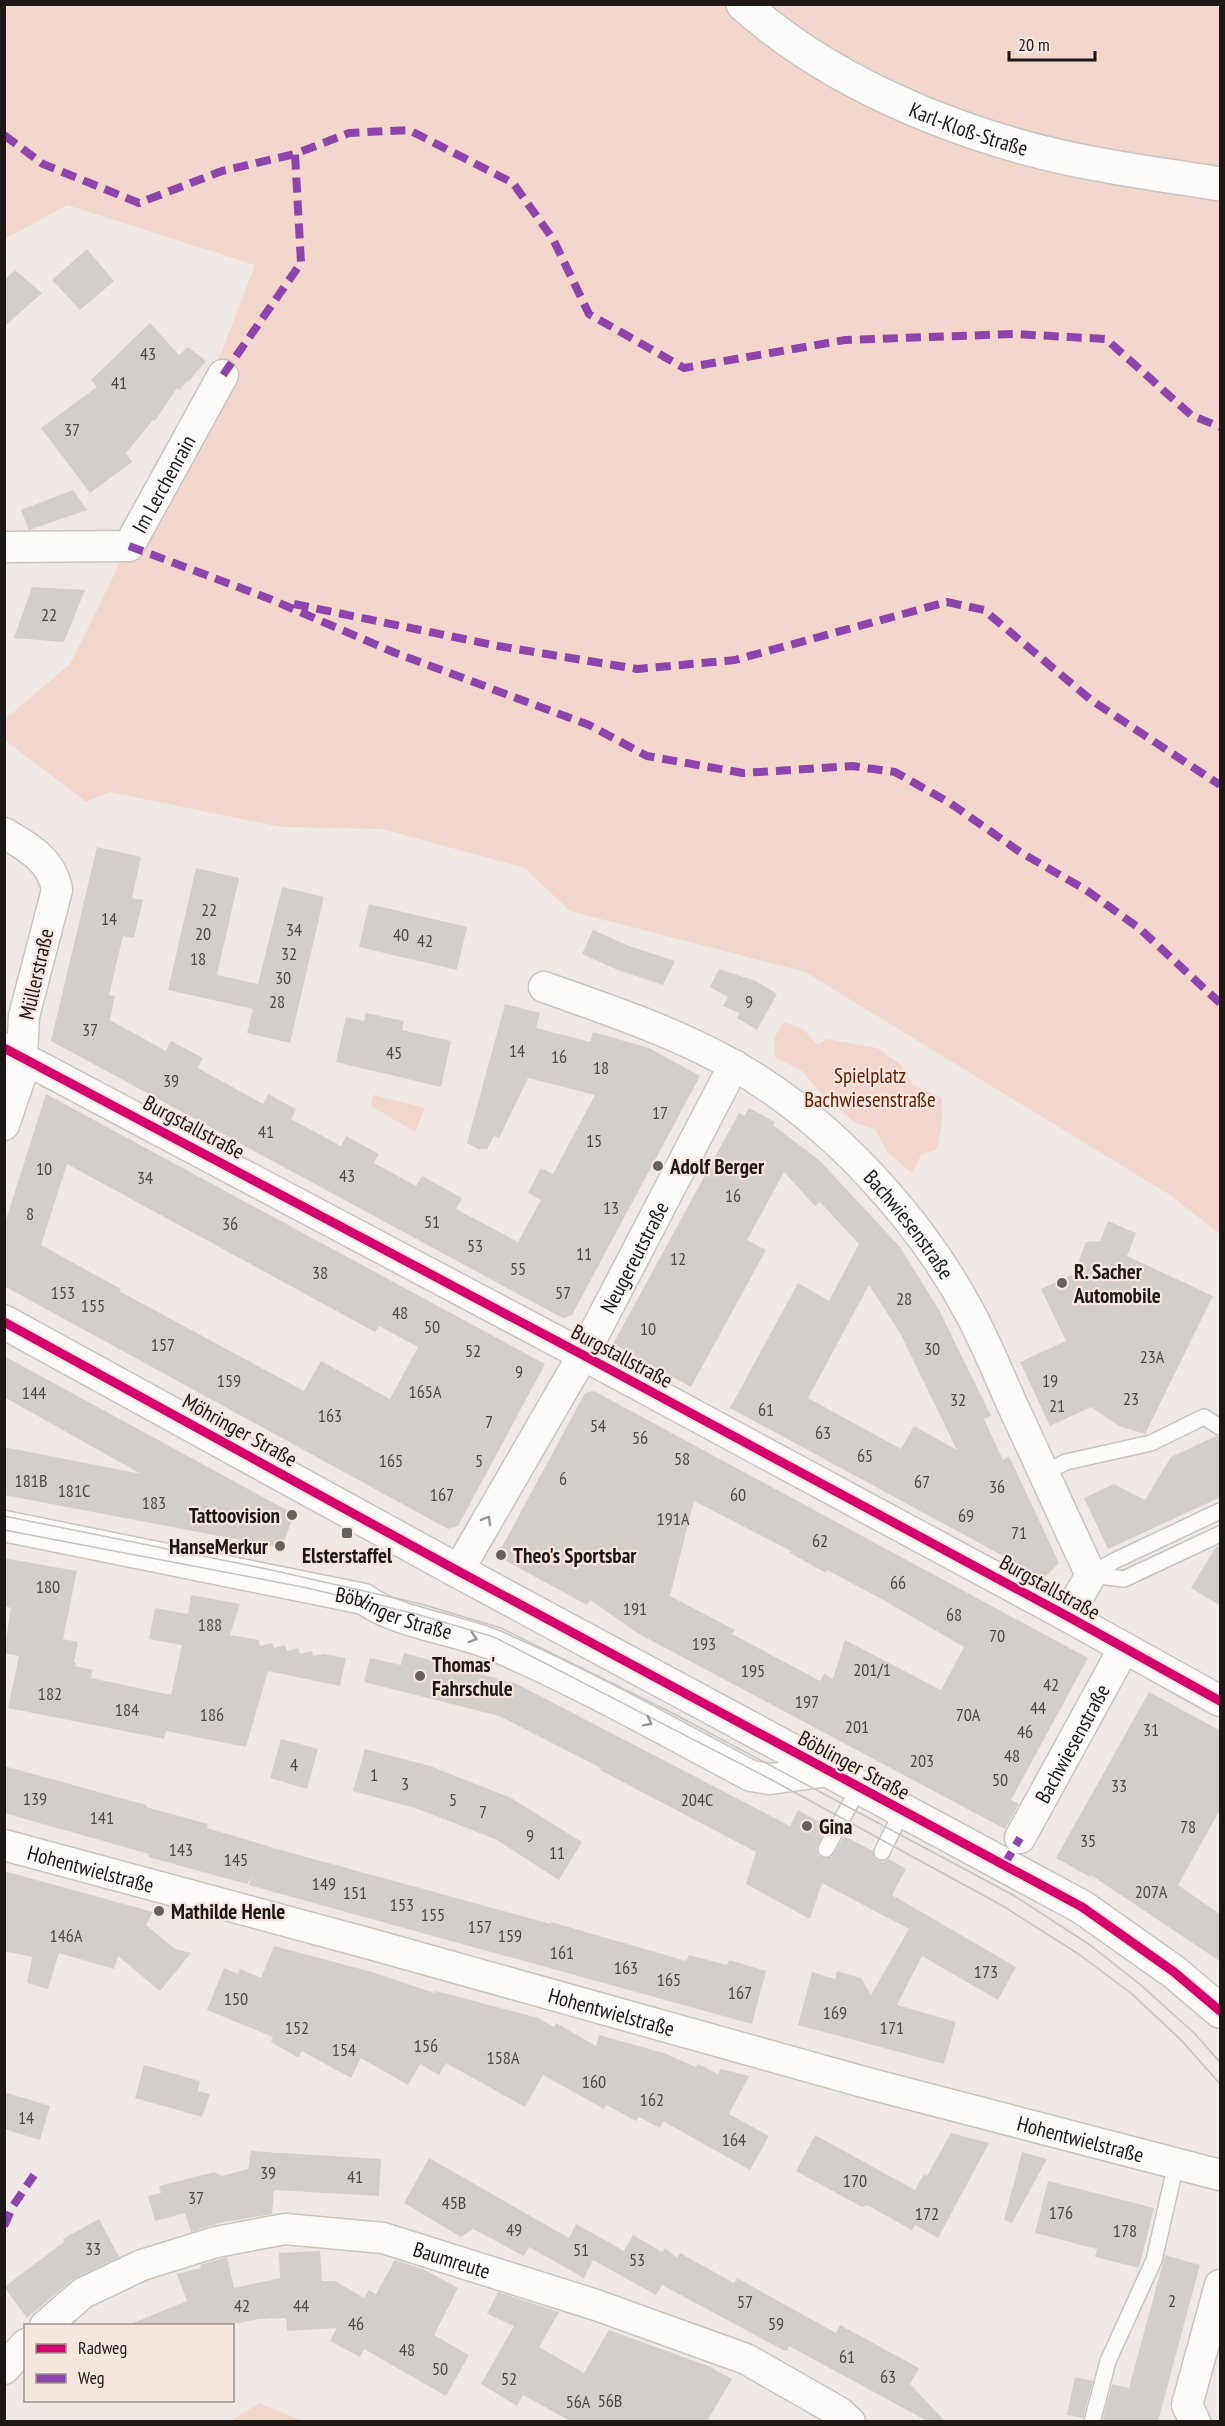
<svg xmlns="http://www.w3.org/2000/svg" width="1225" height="2426" font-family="'PT Sans Narrow',sans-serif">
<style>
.green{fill:#f3d7cc}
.building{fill:#d4cecb;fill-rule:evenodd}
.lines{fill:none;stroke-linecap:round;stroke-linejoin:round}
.lane-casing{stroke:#cac4c1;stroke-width:18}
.street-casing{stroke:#cac4c1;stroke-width:33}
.secondary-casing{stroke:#cac4c1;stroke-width:36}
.lane{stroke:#fdfcfb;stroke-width:15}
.street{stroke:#fdfcfb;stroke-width:30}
.secondary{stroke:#fdfcfb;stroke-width:33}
.tram{stroke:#c6c3c2;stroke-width:1.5}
.quiet{stroke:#8e44ad;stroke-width:8;stroke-dasharray:15 8;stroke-linecap:butt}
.cycleway-casing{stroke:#f5e6e0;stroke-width:13}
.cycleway{stroke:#d6006c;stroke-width:9}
.oneway{stroke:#989594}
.poi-dot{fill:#67615e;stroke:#f5e6e0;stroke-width:2}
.labels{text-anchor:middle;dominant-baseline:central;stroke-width:4.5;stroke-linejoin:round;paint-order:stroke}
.number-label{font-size:18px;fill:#4e4846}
.street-label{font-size:21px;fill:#1d1816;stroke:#f5e6e0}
.park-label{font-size:21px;fill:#5c2205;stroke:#f5e6e0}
.poi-label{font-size:21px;font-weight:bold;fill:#1d1816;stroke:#f5e6e0;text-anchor:start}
</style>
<rect width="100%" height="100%" fill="#f0e8e5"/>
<path class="green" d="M5 5H1220V1234L1170 1195 805 972 570 911 525 868 382 829 281 827 110 792 86 802 5 740V719L70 664 116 571 139 495 220 356 255 265 67 205 5 239Z
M784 1022 803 1029 818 1045 827 1039 877 1048 901 1065 913 1085 942 1098V1124L937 1149 921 1155 912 1173 888 1153 875 1129 855 1123 819 1091 802 1071 775 1057 774 1038Z
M373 1095 425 1108 415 1132 371 1106Z
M259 2403 303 2421H231Z"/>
<path class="building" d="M87 249 114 281 80 310 52 280Z
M15 270 42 293 4 327V280Z
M150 323 179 355 188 347 206 361 188 382 187 381 180 390 177 388 155 421 153 420 126 453 132 462 90 493 41 428 97 387 91 380Z
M73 490 87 510 29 530 21 510Z
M32 587 85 590 64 642 14 638Z
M97 847 141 857 132 898 143 900 134 938 123 936 109 995 115 996 110 1020 166 1051 171 1041 203 1058 198 1068 263 1104 268 1094 296 1109 291 1119 341 1146 346 1136 379 1154 374 1163 416 1186 422 1176 462 1198 456 1209 518 1242 541 1200 528 1193 541 1168 553 1174 595 1095 528 1078 499 1138 494 1136 487 1149H478L467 1143 505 1004 540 1013 536 1028 590 1042 593 1032 649 1048 700 1076 572 1315 563 1318 531 1301 51 1041Z
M196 868 239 878 217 975 258 984 282 887 324 897 290 1043 247 1033 253 1009 168 990Z
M369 904 467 927 457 970 359 947Z
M593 930 629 946 675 961 663 985 618 970 582 954Z
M719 969 756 981 777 994 757 1030 737 1018 739 1013 723 1006 728 997 710 987Z
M366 1013 404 1021 402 1030 451 1041 441 1087 336 1062 346 1017 364 1021Z
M46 1094 545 1364 458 1526 448 1529 4 1286V1226ZM67 1164 375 1332 379 1326 418 1347 390 1399 321 1361 304 1391 119 1291 121 1289 41 1245Z
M749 1108 775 1122 773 1125 820 1161 900 1247 939 1310 991 1416 984 1419 1003 1460 1009 1456 1059 1563 1044 1578 730 1408 798 1283 829 1301 859 1244 820 1202 815 1206 784 1172 747 1240 766 1250 691 1387 613 1344 739 1113 744 1116ZM869 1285 900 1333 957 1450 914 1426 901 1449 808 1398Z
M1108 1221 1136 1233 1127 1256 1213 1296 1145 1434 1119 1426 1091 1407 1050 1426 1020 1362 1066 1341 1041 1289 1074 1274 1086 1242 1100 1241Z
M4 1356 294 1514 282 1548 4 1495V1447L141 1474 4 1397Z
M594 1391 1088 1658 1011 1800 1019 1804 1005 1829 639 1634 590 1600 587 1605 497 1556 585 1393ZM694 1501 791 1551 790 1553 826 1573 827 1570 885 1601 964 1647 941 1690 845 1640 833 1679 824 1674 820 1681 732 1634 735 1630 670 1596Z
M1216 1436 1221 1437V1497L1108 1549 1084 1498 1114 1484 1145 1500 1171 1457Z
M1221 1545V1606L1191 1588 1216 1547Z
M4 1558 77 1571 63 1639 78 1642 74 1662 76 1663 75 1666 93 1670 91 1678 171 1695 182 1645 149 1639 155 1608 188 1614 191 1595 240 1604 230 1635 259 1640 260 1646 272 1643 274 1648 285 1645 287 1651 298 1648 300 1654 312 1651 313 1656 324 1654 346 1658 340 1686 268 1671 246 1747 166 1731 164 1739 8 1708 19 1656 4 1653 11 1608 4 1606Z
M404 1653 517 1684 790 1826 798 1810 827 1826 816 1849 821 1857H832L844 1836 873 1851 874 1857 877 1860 883 1862 889 1859 906 1869 892 1895 1016 1967 998 2000 922 1956 897 2005 956 2022 944 2064 798 2025 812 1972 835 1979 837 1971 861 1978 871 1995 909 1929 822 1883 810 1919 746 1884 756 1852 600 1770 601 1768 499 1716 364 1682 370 1658 401 1665Z
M1149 1692 1221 1731V1808L1178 1885 1221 1915V1962L1091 1875 1090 1877 1056 1858Z
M281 1739 318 1749 307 1789 270 1778Z
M365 1749 430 1766 511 1798 582 1842 559 1880 495 1839 418 1809 353 1791Z
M4 1766 146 1805V1807L208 1824 207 1828 288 1852 551 1924V1922L676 1958 686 1961 689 1955 727 1965 729 1960 766 1971 752 2024 249 1885 252 1877 247 1884 148 1857 149 1854 4 1813Z
M4 1871 153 1912 146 1925 175 1949 191 1953 160 1991 118 1956 114 1969 59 1953 48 1989 27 1983 32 1957 4 1951Z
M274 1946 372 1972 434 1993 436 1991 538 2018 554 2027 556 2023 596 2046 599 2035 664 2053 696 2067 698 2064 718 2074 721 2069 749 2076 729 2114 769 2136 750 2170 663 2121 660 2128 639 2117 636 2121 606 2105 604 2109 543 2075 525 2107 446 2063 439 2075 420 2064 408 2085 361 2058 351 2078 302 2051 299 2057H297L271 2042 273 2037 207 2010 224 1968 238 1974 240 1969 261 1978Z
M144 2065 200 2081 198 2091 210 2094 202 2117 135 2098Z
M4 2092 50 2106 40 2140 4 2129Z
M951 2133 989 2143 938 2238 915 2225 912 2230 867 2205 862 2207 796 2171 815 2135 915 2190 924 2174 927 2176Z
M251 2151 381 2159 379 2196 274 2190 272 2214 219 2223 191 2232 185 2213 155 2221 148 2196 161 2193 159 2186 214 2172 222 2176 248 2169Z
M1022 2152 1047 2159 1012 2223 1004 2220Z
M429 2158 569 2238 576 2224 624 2251 633 2235 662 2252 665 2248 677 2258 680 2253 734 2283 737 2278 836 2333 840 2325 919 2368 910 2384 945 2421H927L789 2346 787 2351 783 2350 662 2285 656 2295 593 2260 584 2278 529 2247 524 2256 473 2229 461 2237 404 2203Z
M1048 2181 1154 2208 1139 2268 1095 2257 1097 2249 1035 2233Z
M99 2219 119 2257 72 2280 27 2318 4 2287 64 2242 63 2239Z
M320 2251 322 2281H335L364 2298 369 2290 376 2294 395 2260 423 2269 458 2288 434 2335 469 2355 446 2396 364 2349 360 2357 330 2341 337 2328 287 2331 286 2318 259 2319 228 2325H128L187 2301 177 2274 201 2268 200 2265 227 2257 234 2288 280 2278 279 2253Z
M1165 2255 1200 2265 1158 2421H1102L1112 2384 1129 2388Z
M498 2292 559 2312 539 2347 584 2373 609 2330 708 2366 732 2379 707 2421H570L523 2395 517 2406 481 2384 514 2326 487 2314Z
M1075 2377 1093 2381 1083 2418 1067 2415Z"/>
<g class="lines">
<g class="lane-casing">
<path id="lane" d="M1044 1473 1066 1462 1151 1443 1204 1417 1220 1427
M1091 1575 1114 1561 1220 1511
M1091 1575 1124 1579 1220 1534
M826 1849 859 1787
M882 1852 902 1811
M1092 2422 1108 2361 1154 2260 1176 2164"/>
</g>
<g class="street-casing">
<g id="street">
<path id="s1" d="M4 547 129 546 223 375"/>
<path d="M4 833C28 847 52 860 57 890L24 1016 21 1075 4 1125"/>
<path id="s2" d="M544 987C608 1010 673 1031 733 1065 829 1119 920 1218 971 1315 986 1343 998 1373 1011 1402 1038 1460 1064 1518 1091 1575L1067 1616"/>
<path d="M4 1048 583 1355 1067 1616 1220 1701"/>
<path id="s3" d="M4 1526 364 1599C396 1623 455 1629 493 1645 582 1683 666 1731 751 1776L770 1779 828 1771"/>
<path id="s4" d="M458 1571 583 1355 734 1065"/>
<path id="s5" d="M1020 1838 1124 1648"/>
<path id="s6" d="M4 1845 367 1943 867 2083 1220 2175"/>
<path id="s7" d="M45 2326 83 2293 142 2265 216 2242 285 2229 383 2238 596 2305 746 2359 839 2412 850 2422"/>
<path d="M4 2369 26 2344"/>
<path d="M1195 2422 1187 2405 1220 2285"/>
</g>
</g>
<g class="secondary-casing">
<g id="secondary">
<path id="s8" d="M743 4C838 90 983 145 1108 166 1146 173 1183 178 1220 184"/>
<path d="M4 1322 458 1571 1082 1907 1174 1972 1220 2011"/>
</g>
</g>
<use href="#lane" class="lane"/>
<use href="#street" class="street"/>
<use href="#secondary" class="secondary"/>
<path class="tram" d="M4 1516 267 1569 421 1604 501 1628 676 1715 1013 1895 1090 1945 1142 1986 1194 2033 1220 2062
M4 1530 303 1587 416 1614 494 1637 770 1779 1003 1906 1080 1955 1132 1994 1182 2041 1220 2084"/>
<path class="quiet" d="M4 135 43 164 139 203 222 171 295 154
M223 375 301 263 295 154 349 133 409 130 513 183 553 239 589 314 684 368 845 340 1014 334 1106 339 1191 415 1220 427
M129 546 270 599 393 652 589 725 647 756 743 773 852 766 895 772 950 803 1020 852 1086 890 1139 928 1220 1003
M294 604 498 646 637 669 735 660 947 602 984 610 1091 700 1220 785
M1004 1865 1020 1838
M4 2226 13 2206 34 2175"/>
<g class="cycleway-casing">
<path id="cycleway" d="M4 1048 583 1355 1067 1616 1220 1701
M4 1322 458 1571 1082 1907 1174 1972 1220 2011"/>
</g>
<use href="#cycleway" class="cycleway"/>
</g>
<defs><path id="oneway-chevron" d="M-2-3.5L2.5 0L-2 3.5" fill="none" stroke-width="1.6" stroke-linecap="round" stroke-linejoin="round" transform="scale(1.5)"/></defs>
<g class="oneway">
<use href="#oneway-chevron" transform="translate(487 1520) rotate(-60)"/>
<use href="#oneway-chevron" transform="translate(473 1638) rotate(18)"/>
<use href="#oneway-chevron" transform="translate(648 1722) rotate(27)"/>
</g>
<g class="poi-dot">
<circle cx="658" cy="1166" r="6"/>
<circle cx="1062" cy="1283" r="6"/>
<circle cx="292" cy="1515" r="6"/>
<rect x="341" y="1527" width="12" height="12" rx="3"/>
<circle cx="280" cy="1546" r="6"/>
<circle cx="501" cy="1555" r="6"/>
<circle cx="420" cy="1676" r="6"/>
<circle cx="807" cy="1826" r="6"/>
<circle cx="159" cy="1911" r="6"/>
</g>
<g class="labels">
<g class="number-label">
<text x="148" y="353">43</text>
<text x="119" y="382">41</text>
<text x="72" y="429">37</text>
<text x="49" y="614">22</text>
<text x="209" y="909">22</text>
<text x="109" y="918">14</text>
<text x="294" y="929">34</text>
<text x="203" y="933">20</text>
<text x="401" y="934">40</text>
<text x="425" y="940">42</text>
<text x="289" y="953">32</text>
<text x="198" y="958">18</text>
<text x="283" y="977">30</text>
<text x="277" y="1001">28</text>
<text x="749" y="1001">9</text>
<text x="90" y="1029">37</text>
<text x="517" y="1050">14</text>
<text x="394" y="1052">45</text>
<text x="559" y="1056">16</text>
<text x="601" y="1067">18</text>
<text x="171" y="1080">39</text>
<text x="660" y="1112">17</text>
<text x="266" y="1131">41</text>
<text x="594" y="1140">15</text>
<text x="44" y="1168">10</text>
<text x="347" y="1175">43</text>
<text x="145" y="1177">34</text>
<text x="733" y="1195">16</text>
<text x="611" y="1207">13</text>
<text x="30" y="1213">8</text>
<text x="432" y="1221">51</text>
<text x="230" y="1223">36</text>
<text x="475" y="1245">53</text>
<text x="584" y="1253">11</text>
<text x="678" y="1258">12</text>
<text x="518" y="1268">55</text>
<text x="320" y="1272">38</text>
<text x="63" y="1292">153</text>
<text x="563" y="1292">57</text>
<text x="904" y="1298">28</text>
<text x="93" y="1305">155</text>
<text x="400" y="1312">48</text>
<text x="432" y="1326">50</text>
<text x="648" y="1328">10</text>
<text x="163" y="1344">157</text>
<text x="932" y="1348">30</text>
<text x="473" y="1350">52</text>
<text x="1152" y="1356">23A</text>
<text x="519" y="1371">9</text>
<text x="229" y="1380">159</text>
<text x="1050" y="1380">19</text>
<text x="425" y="1391">165A</text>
<text x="34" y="1392">144</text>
<text x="1131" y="1398">23</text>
<text x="958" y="1399">32</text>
<text x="1057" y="1405">21</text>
<text x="766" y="1409">61</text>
<text x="330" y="1415">163</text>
<text x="489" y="1421">7</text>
<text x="598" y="1425">54</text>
<text x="823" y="1432">63</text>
<text x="640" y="1437">56</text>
<text x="865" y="1455">65</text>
<text x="682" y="1458">58</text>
<text x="391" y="1460">165</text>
<text x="479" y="1460">5</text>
<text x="563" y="1478">6</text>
<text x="31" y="1480">181B</text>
<text x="922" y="1481">67</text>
<text x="997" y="1486">36</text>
<text x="74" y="1490">181C</text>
<text x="442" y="1494">167</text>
<text x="738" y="1494">60</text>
<text x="154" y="1502">183</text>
<text x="966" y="1515">69</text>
<text x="673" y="1518">191A</text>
<text x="1019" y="1532">71</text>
<text x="820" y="1540">62</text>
<text x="898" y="1582">66</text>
<text x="48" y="1586">180</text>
<text x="635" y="1608">191</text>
<text x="954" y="1614">68</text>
<text x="210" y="1624">188</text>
<text x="997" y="1635">70</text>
<text x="704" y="1643">193</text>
<text x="872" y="1669">201/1</text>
<text x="753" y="1670">195</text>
<text x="1051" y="1684">42</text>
<text x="50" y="1693">182</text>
<text x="807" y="1701">197</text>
<text x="1038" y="1707">44</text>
<text x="127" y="1709">184</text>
<text x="212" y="1714">186</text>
<text x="968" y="1714">70A</text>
<text x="857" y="1726">201</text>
<text x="1151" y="1729">31</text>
<text x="1025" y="1731">46</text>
<text x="1012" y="1755">48</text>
<text x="922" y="1760">203</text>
<text x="294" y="1764">4</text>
<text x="374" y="1774">1</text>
<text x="1000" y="1779">50</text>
<text x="405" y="1783">3</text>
<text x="1119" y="1785">33</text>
<text x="35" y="1798">139</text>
<text x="453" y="1799">5</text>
<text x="697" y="1799">204C</text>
<text x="483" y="1811">7</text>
<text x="102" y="1817">141</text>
<text x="1188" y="1826">78</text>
<text x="530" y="1835">9</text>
<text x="1088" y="1840">35</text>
<text x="181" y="1849">143</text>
<text x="557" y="1852">11</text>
<text x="236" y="1859">145</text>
<text x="324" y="1883">149</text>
<text x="1151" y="1891">207A</text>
<text x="355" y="1892">151</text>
<text x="402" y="1904">153</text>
<text x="433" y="1914">155</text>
<text x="480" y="1926">157</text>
<text x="66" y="1935">146A</text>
<text x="510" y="1935">159</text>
<text x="562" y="1952">161</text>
<text x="626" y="1967">163</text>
<text x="986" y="1971">173</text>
<text x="669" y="1979">165</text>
<text x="740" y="1992">167</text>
<text x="236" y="1998">150</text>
<text x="835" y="2012">169</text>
<text x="297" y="2027">152</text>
<text x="892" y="2027">171</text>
<text x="426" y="2045">156</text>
<text x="344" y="2049">154</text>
<text x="503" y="2057">158A</text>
<text x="594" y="2081">160</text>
<text x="652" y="2099">162</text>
<text x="26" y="2117">14</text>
<text x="734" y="2139">164</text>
<text x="268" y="2172">39</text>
<text x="355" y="2176">41</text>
<text x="855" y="2180">170</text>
<text x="196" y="2197">37</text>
<text x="454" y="2202">45B</text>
<text x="1061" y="2212">176</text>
<text x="927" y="2213">172</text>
<text x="514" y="2229">49</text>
<text x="1125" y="2230">178</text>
<text x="93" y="2248">33</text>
<text x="581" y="2249">51</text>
<text x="637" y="2259">53</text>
<text x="1172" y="2300">2</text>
<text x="745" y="2301">57</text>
<text x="242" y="2305">42</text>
<text x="301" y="2305">44</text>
<text x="356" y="2323">46</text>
<text x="776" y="2323">59</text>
<text x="407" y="2349">48</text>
<text x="847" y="2356">61</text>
<text x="440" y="2368">50</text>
<text x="888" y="2376">63</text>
<text x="509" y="2378">52</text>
<text x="610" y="2400">56B</text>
<text x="578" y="2401">56A</text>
</g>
<g class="street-label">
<text stroke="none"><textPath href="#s8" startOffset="260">Karl-Kloß-Straße</textPath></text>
<text stroke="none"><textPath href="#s1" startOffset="196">Im Lerchenrain</textPath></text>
<text transform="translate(36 974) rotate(-77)">Müllerstraße</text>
<text transform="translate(194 1127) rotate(28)">Burgstallstraße</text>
<text stroke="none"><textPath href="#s2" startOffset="444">Bachwiesenstraße</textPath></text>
<text stroke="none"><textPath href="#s4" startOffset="360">Neugereutstraße</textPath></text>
<text transform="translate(622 1356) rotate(28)">Burgstallstraße</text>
<text transform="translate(240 1430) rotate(29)">Möhringer Straße</text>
<text transform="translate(1050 1587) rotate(29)">Burgstallstraße</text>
<text stroke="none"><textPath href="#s3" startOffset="400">Böblinger Straße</textPath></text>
<text stroke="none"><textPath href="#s5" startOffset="108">Bachwiesenstraße</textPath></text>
<text transform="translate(854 1765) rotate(28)">Böblinger Straße</text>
<text stroke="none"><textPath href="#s6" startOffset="90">Hohentwielstraße</textPath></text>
<text stroke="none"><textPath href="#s6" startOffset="630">Hohentwielstraße</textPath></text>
<text stroke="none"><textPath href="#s6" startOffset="1116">Hohentwielstraße</textPath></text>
<text stroke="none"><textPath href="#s7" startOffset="434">Baumreute</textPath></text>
</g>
<g class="park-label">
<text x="870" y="1075">Spielplatz<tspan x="870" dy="24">Bachwiesenstraße</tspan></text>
</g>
<g class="poi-label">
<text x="670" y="1166">Adolf Berger</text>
<text x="1074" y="1271">R. Sacher<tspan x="1074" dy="24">Automobile</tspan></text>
<text x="280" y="1515" text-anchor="end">Tattoovision</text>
<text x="268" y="1546" text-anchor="end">HanseMerkur</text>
<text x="347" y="1555" text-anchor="middle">Elsterstaffel</text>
<text x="513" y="1555">Theo's Sportsbar</text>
<text x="432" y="1664">Thomas'<tspan x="432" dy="24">Fahrschule</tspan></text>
<text x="819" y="1826">Gina</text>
<text x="171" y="1911">Mathilde Henle</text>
</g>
</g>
<rect width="1225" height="2426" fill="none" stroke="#1d1816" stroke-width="12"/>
<rect x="24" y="2324" width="210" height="78" fill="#f5e6e0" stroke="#9f948f" stroke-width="1.5"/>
<rect x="36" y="2344" width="30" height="9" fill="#d6006c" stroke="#9f948f" stroke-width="1.5"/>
<text x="78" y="2354" font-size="18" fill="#1d1816">Radweg</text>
<rect x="36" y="2374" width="30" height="9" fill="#8e44ad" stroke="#9f948f" stroke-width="1.5"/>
<text x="78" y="2384" font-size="18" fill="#1d1816">Weg</text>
<path d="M1009 51v9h86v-9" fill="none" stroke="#1d1816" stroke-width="3"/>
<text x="1018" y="51" font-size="18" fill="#1d1816" stroke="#f5e6e0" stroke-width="4.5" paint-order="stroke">20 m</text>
</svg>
